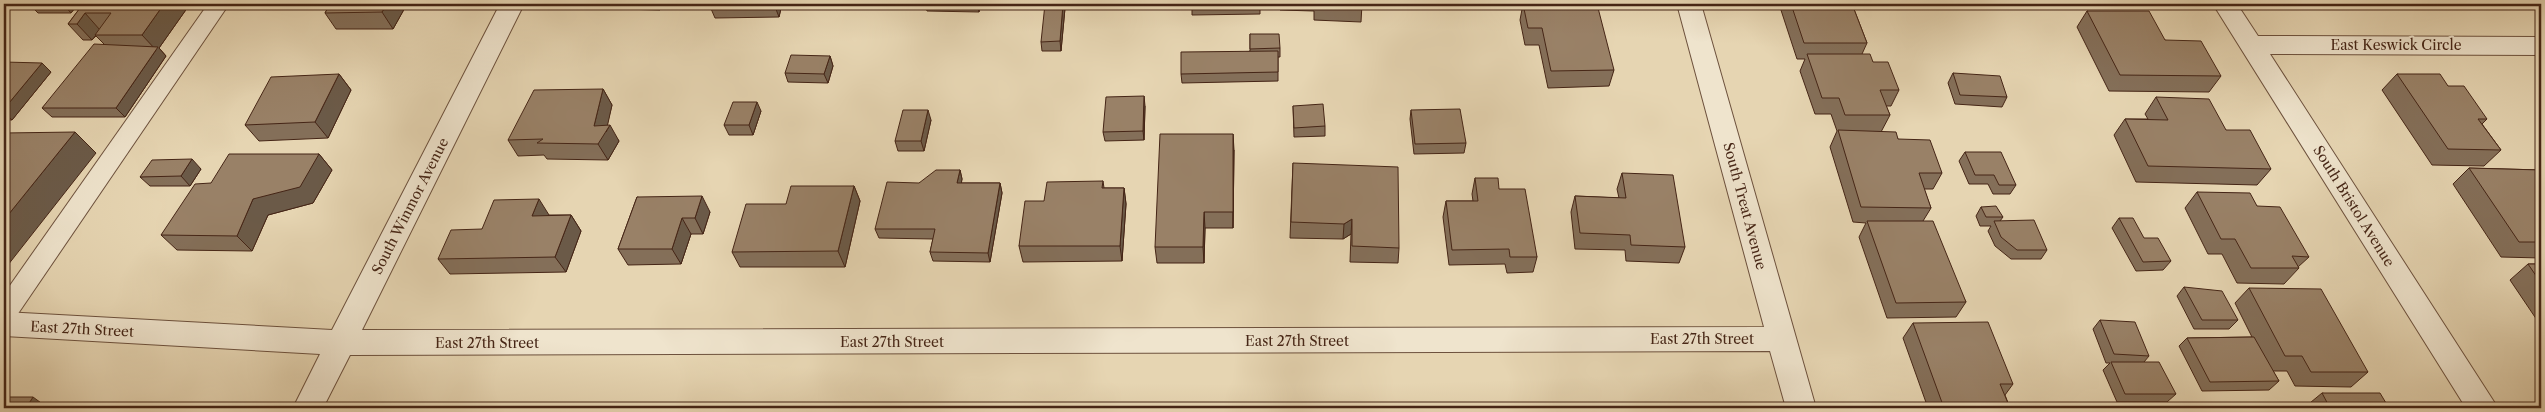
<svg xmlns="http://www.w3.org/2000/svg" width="2545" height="412" font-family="'Libre Caslon Text',serif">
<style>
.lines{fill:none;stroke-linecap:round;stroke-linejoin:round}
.service-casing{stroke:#6d513d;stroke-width:2}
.minor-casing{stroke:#6d513d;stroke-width:2}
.service{fill:#efe4cd;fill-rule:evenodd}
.minor{fill:#efe4cd;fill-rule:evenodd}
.wall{fill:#846f59;stroke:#452516}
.shaded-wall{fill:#6b5a48;stroke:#452516}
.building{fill:#998167;stroke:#452516}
.labels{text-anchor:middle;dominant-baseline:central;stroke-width:4;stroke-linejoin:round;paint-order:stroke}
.street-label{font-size:14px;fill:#452516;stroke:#efe4cd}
</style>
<rect width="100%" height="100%" fill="#e6d5b2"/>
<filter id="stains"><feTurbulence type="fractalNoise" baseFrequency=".004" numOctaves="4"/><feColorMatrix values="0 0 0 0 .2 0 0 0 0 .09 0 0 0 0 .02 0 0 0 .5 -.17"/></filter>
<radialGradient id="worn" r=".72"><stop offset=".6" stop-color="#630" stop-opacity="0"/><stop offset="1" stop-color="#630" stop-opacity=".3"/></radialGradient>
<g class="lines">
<g class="service-casing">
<path id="service" d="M208 4H229L13 321 4 324V294Z"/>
</g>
<g class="minor-casing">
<path id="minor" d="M500 4H524L362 330 1764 327 1677 4H1701L1816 408H1786L1770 351 350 355 323 408H293L320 354 4 336V312L332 330Z
M2213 4H2237L2258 36 2541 37V55L2270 54 2498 408H2466Z"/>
</g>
<use href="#service" class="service"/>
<use href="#minor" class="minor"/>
</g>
<path class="wall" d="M29 4H78L71 13H38Z
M83 4H190L159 48 166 56 125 117H52L42 108 104 44 96 36 92 40H83L68 24Z
M330 4H407L393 29H336L325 13Z
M574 4H662L660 10 577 8Z
M709 4H782L779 17 715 18Z
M925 4H980L979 12 927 11Z
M1170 4H1260V14L1192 15V5L1170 6Z
M1280 4H1362L1361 22 1314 20V11L1280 10Z
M1451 4H1482L1452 5Z
M1523 4 1614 70 1609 86 1548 88 1539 45H1525L1520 20Z
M1779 4H1852L1867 43 1862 54 1873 62 1899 90 1891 106H1886L1890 115 1881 132 1898 139 1942 173 1933 189H1924L1931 208 1923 221 1966 302 1956 317 1887 318 1859 237 1866 223 1853 222 1830 147 1837 131 1831 114H1815L1800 71 1805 59H1797Z
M2085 4H2134L2131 8 2087 7Z
M1065 8 1061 51H1042L1041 42Z
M2087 11 2165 40 2221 76 2209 92 2109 91 2077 27Z
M1250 34 1280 48V57H1278V81L1182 83 1181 74 1250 51Z
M830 56 833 66 828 83 788 82 785 73Z
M4 62 51 72 12 120H4Z
M1953 73 2007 97 2002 107 1955 104 1948 83Z
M339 74 351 90 328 138 259 141 245 125Z
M2397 74 2448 86 2487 119 2482 124 2501 150 2484 166 2432 165 2382 90Z
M603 89 612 105 607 125 619 141 608 160 547 159 544 155 518 156 508 140Z
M2156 97 2226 130 2271 169 2257 185 2136 182 2114 135 2125 119H2148L2145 114Z
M1145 106 1144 140 1105 141 1103 132Z
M1293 106 1325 126V136L1294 137Z
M1411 110 1466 143 1464 153 1414 154 1410 119Z
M761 111 753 135H729L724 125Z
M931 120 924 151H898L895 141Z
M1234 150 1233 228H1205L1204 263H1157L1155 247Z
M1965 152 2016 185 2010 194H1993L1988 184H1969L1959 161Z
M319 154 332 170 313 203 268 215 252 251 177 250 161 235 211 183Z
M1293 163 1399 248 1398 263 1350 262 1351 234 1343 239 1290 238Z
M2469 168 2541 170V258L2501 257 2453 184Z
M201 169 190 186H150L140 177Z
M960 170 962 179 961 183H1000L1002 193 990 262 933 261 930 252 933 239 879 238 875 229 919 183Z
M1622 173 1685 247 1679 263 1626 261 1625 250 1575 249 1571 212 1575 196 1619 198 1617 189Z
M1475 178 1499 189 1537 257 1533 272 1507 273 1505 264 1449 265 1443 217 1446 201H1473L1472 194Z
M1103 181 1104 188H1124L1126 204 1122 261 1023 262 1019 246 1044 201Z
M854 186 860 201 845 267H740L732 252 786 204Z
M2197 192 2257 206 2309 257 2298 267 2299 268 2284 284 2237 283 2222 254H2208L2185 208Z
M637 197 710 212 703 234H691L681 264 628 265 618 249Z
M1981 207 2003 217 2000 221 2047 250 2041 259H2011L1995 246 1988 231 1991 226H1980L1976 216Z
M549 215H571L581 231 566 272 450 274 438 259 482 229Z
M2119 218 2171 261 2163 270 2136 271 2112 228Z
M2528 264H2541V326L2510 280Z
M2184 287 2238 320 2229 329H2194L2177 296Z
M2249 288 2368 372 2351 387 2295 386 2287 371H2273L2279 381 2269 390 2202 391 2179 346 2187 338 2252 337 2235 303Z
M2100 320 2149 356 2144 362 2176 394 2167 402H2117L2103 370 2110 363H2106L2093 329Z
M1913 323 2013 384 2005 395 2010 408H1928L1903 338Z
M2322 393 2389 408H2306L2305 407Z"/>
<path class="shaded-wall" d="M63 4H78L71 13Z
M164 4H190L159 48 166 56 125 117 116 108 156 50 142 35Z
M387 4H407L393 29 382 12Z
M657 4H662L660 10Z
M774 4H782L779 17Z
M977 4H980L979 12Z
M1063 4H1065V8L1061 51 1060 41Z
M85 13 100 30 92 40 77 24Z
M830 56 833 66 828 83 824 74Z
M42 63 51 72 12 120 4 112V109Z
M339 74 351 90 328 138 315 122Z
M603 89 612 105 606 132 610 125 619 141 608 160 598 144 594 126Z
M1144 96 1145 106 1144 140 1143 131Z
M757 102 761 111 753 135 749 125Z
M928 110 931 120 924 151 921 141Z
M75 132 96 153 4 270V220Z
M1233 134 1234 150 1233 228Z
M319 154 332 170 313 203 268 215 252 251 237 236 253 199Z
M192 159 201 169 190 186 181 176Z
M960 170 962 179 960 192 957 183Z
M1000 183 1002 193 990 262 988 253Z
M854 186 860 201 845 267 838 251Z
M1124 188 1126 204 1122 261 1120 246Z
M702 196 710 212 703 234 695 218Z
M539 199 549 215 542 231 532 216Z
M1204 212 1205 228 1204 263 1203 247Z
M571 215 581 231 566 272 555 257Z
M682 218 691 234 681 264 672 249Z
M1352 219 1351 234 1343 239 1344 224Z
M33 397 48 408H26Z"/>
<path class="building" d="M83 4H164L142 35H95L111 13H85L77 24H68Z
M330 4H387L382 12 325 13Z
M1045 4H1063L1060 41 1041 42Z
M1318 4H1362V6Z
M1523 4H1597L1614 70 1551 71 1542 28H1528Z
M1791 4H1852L1867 43H1804Z
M2087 11H2149L2165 40 2201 41 2221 76 2120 75Z
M1250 34H1279L1280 48 1250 49Z
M94 44 158 47 116 108H42Z
M1278 51V72L1181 74V52Z
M1807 54H1870L1873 62H1888L1899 90H1880L1890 115H1845L1839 98H1822Z
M791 55 830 56 824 74 785 73Z
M4 62 42 63 4 109Z
M1953 73 2000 76 2007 97 1960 95Z
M339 74 315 122 245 125 271 77Z
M2397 74H2440L2448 86H2464L2487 119H2478L2501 150 2448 149Z
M603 89 594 126 610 125 598 144 537 143 543 139 508 140 534 90Z
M1144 96 1143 131 1103 132 1106 97Z
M2156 97 2209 99 2226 130H2250L2271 169 2148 166 2125 119 2168 120Z
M733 102H757L749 125H724Z
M1323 104 1325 126 1294 128 1293 106Z
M1460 109 1466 143 1415 144 1411 110Z
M903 110H928L921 141H895Z
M1838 130 1896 132 1898 139 1930 140 1942 173H1919L1931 208 1861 207Z
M75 132 4 220V133Z
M1160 134H1233V212H1204L1203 247H1155Z
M1965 152H2001L2016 185H1999L1994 175H1975Z
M229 154H319L300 187 253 199 237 236 161 235 195 184 211 183Z
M192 159 181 176 140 177 152 160Z
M1293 163 1398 167 1399 248 1352 246V219L1344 224 1291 222Z
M2469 168 2541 170V242H2519Z
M936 170H960L957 183H1000L988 253 930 252 935 229H875L887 182 919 183Z
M1622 173 1673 175 1685 247 1631 245 1630 235 1580 233 1575 196 1626 198Z
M1475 178H1498L1499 189H1525L1537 257H1510L1509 249 1452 250 1446 201H1478Z
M1103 181 1102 188H1124L1120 246H1019L1025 201H1044L1047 182Z
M791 186H854L838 251 732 252 746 204H786Z
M2197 192 2250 193 2257 206 2280 207 2309 257 2292 256 2299 268H2251L2235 239H2221Z
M702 196 695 218H682L672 249H618L637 197Z
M539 199 532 216 571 215 555 257 438 259 451 230 482 229 494 200Z
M1996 206 2003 217H1986L1981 207Z
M2119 218H2133L2144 238H2158L2171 261 2143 262Z
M2034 220 2047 250H2017L2001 237 1994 221Z
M1867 221H1933L1966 302 1896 303Z
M2528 264H2541V283Z
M2184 287 2222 291 2238 320H2202Z
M2249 288 2321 289 2368 372H2311L2302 356H2285Z
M2100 320 2135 322 2149 356 2114 354Z
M1988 322 2013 384H2000L2010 408H1944L1913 323Z
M2254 337 2279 381 2210 382 2187 338Z
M2111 362H2159L2176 394H2125Z
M2322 393H2380L2389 408H2330Z
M4 397H33L26 408H4Z"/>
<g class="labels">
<g class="street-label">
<text x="2396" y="45">East Keswick Circle</text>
<text transform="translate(410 206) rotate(-63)">South Winmor Avenue</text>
<text transform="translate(1745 206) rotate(75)">South Treat Avenue</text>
<text transform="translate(2354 206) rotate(58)">South Bristol Avenue</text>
<text transform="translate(82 329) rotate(3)">East 27th Street</text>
<text x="1702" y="339">East 27th Street</text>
<text x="1297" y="341">East 27th Street</text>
<text x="892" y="342">East 27th Street</text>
<text x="487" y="343">East 27th Street</text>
</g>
</g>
<rect width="2545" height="412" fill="none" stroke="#e6d5b2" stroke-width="20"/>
<rect x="5" y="5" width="2535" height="402" fill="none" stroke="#452516" stroke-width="2.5"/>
<rect x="10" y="10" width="2525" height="392" fill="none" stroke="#452516"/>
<rect width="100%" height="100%" filter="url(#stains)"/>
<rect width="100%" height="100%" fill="url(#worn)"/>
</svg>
